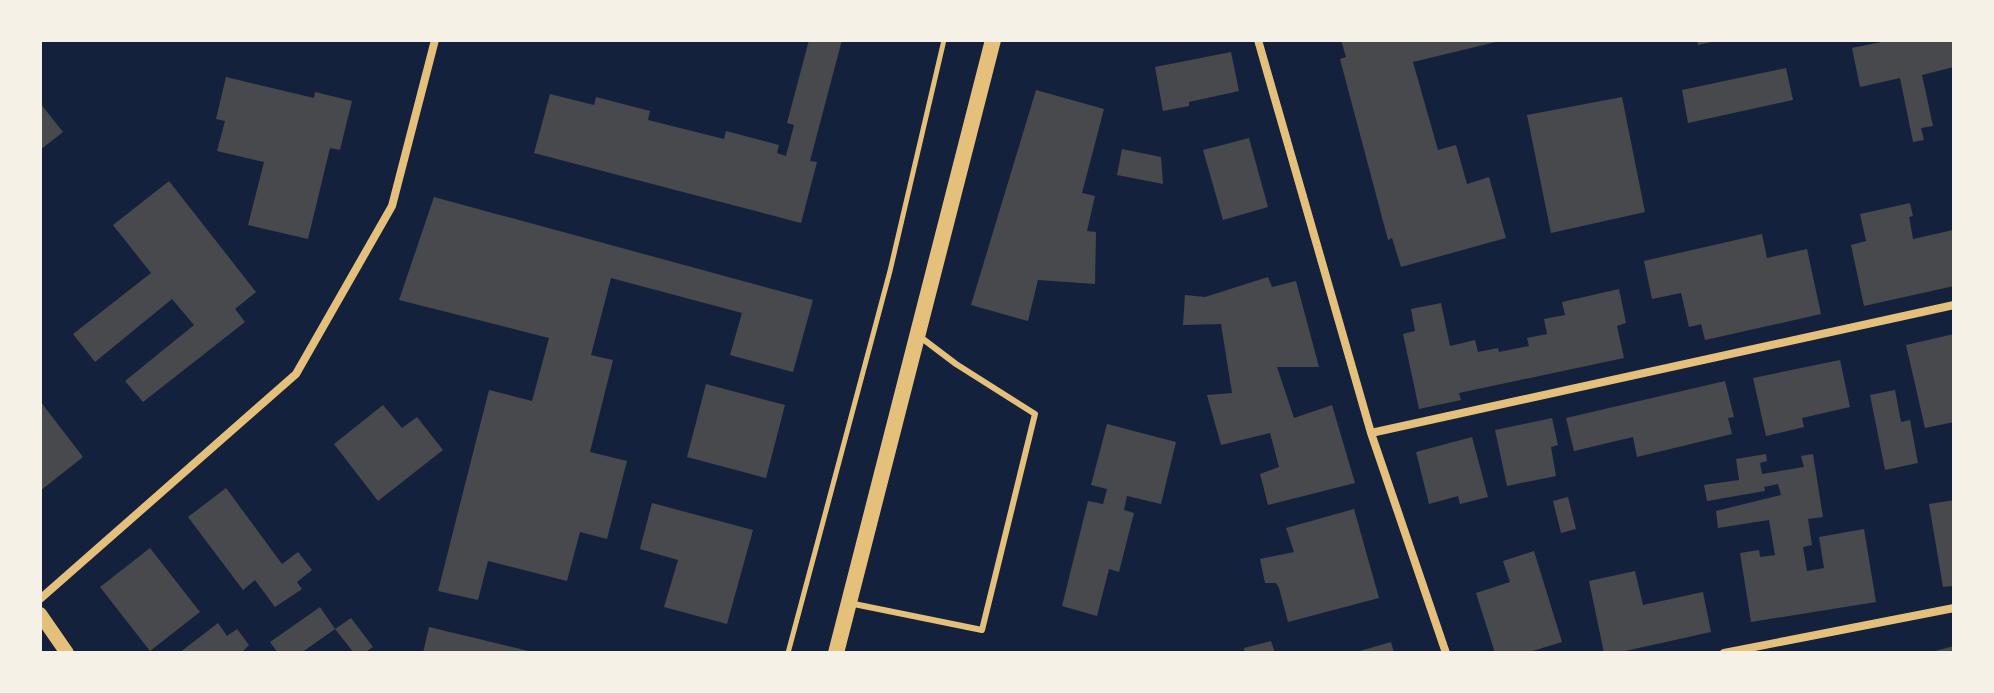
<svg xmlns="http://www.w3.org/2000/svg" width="1994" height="693" font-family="Figtree,sans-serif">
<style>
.building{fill:#48494c}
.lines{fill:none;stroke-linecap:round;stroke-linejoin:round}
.path{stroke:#e5c07b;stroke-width:5}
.service{stroke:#e5c07b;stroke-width:6}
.minor{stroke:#e5c07b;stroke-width:8}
.tertiary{stroke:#e5c07b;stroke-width:14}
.secondary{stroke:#e5c07b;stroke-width:16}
</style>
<rect width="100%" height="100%" fill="#14213d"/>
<path class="building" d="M809 40H842L810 161 817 162 801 223 534 153 550 94 594 105 596 97 650 111 648 120 724 139 726 131 779 145 777 153 786 156 794 125 787 123Z
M1341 40H1504L1413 62 1438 150 1456 145 1467 184 1489 177 1506 238 1401 267 1392 238 1388 240 1340 59 1346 57Z
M1697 40H1715L1716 41 1698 45Z
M1891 40H1954V67L1922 75 1933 126 1921 128 1924 140 1913 142 1900 78 1860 87 1852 48Z
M1231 52 1239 91 1189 102V106L1163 111 1155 67Z
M1786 68 1793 100 1688 123 1682 90Z
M226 77 314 98 315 92 352 101 340 150 330 148 308 239 248 225 264 162 217 151 225 121 216 119Z
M1036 90 1104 109 1082 193 1095 196 1087 231 1096 232 1095 284 1038 280 1028 321 971 305Z
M1622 97 1645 212 1551 233 1527 115Z
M40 103 63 132 40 150Z
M1249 138 1268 207 1223 220 1203 150Z
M1122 149 1161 157 1163 184 1117 175Z
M169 181 256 292 235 309 245 322 143 402 125 381 194 325 172 299 95 362 73 334 151 273 113 225Z
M434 197 813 300 793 372 730 355 742 313 611 278 591 355 613 360 590 452 627 461 607 539 580 532 567 581 488 561 478 600 438 591 489 390 532 401 549 338 399 300Z
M1910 203 1913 216 1909 217 1913 239 1953 230 1954 286 1864 306 1851 245 1866 241 1860 214Z
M1762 234 1767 258 1807 249 1821 314 1705 340 1701 324 1689 327 1681 293 1652 299 1644 261Z
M1268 277 1272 287 1296 281 1319 367H1277L1294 418 1332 405 1355 483 1268 505 1260 474 1279 467 1270 433 1221 445 1207 395 1232 393 1221 324 1183 325 1185 295 1205 297Z
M1619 289 1626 323 1617 326 1624 358 1459 393 1461 400 1419 409 1403 334 1415 331 1411 309 1441 303 1450 346 1475 340 1478 352 1498 348 1499 352 1529 346 1527 338 1547 334 1544 319 1565 315 1562 302Z
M1954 334V422L1925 428 1906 345Z
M1840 360 1850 407 1802 418 1804 427 1766 436 1753 378Z
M1725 381 1734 417 1728 418 1732 434 1637 457 1633 437 1574 451 1566 418Z
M706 384 785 405 766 478 687 457Z
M1895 390 1901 422 1910 420 1918 463 1885 470 1870 395Z
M40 401 83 457 40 491Z
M383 405 402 428 417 417 443 450 378 501 334 444Z
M1552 418 1558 445 1551 447 1556 476 1507 486 1495 430Z
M1107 424 1176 442 1161 504 1127 496 1124 510 1134 513 1119 572 1109 569 1097 616 1062 606 1088 501 1103 504 1107 489 1091 485Z
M1472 437 1488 497 1460 504 1458 496 1429 504 1416 452Z
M1766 454 1767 461 1760 463 1762 474 1804 467 1801 456 1813 454 1823 517 1808 519 1812 545 1803 547 1807 571 1824 568 1819 537 1864 529 1876 602 1751 622 1740 553 1759 550 1760 557 1775 555 1769 520 1718 528 1716 511 1781 495 1778 484 1764 487 1765 491 1707 501 1704 485 1739 480 1736 459Z
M226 488 282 564 298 552 312 570 297 582 302 589 275 607 255 580 243 590 188 517Z
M1568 497 1576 529 1561 533 1553 501Z
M1954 500V586L1943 587 1929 504Z
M652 503 753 530 727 624 664 607 678 560 640 549Z
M1354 509 1379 598 1288 622 1279 588 1276 583H1265L1260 559 1294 552 1286 528Z
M150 548 200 612 150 651 100 587Z
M1534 551 1562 642 1526 653H1495L1476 593 1510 582 1503 561Z
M1635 571 1643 605 1703 592 1711 632 1616 653H1604L1589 581Z
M320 607 335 629 301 653H278L270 642Z
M351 618 373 647 364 653H354L335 629Z
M218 623 227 636 237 629 249 645 241 653H179Z
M429 627 533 652V653H423Z
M1271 641 1275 653H1245L1244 648Z
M1391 642 1394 653H1356V652Z
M1954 646V653H1931V652Z"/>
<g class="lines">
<path class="path" d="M788 653 890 271 944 40"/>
<path class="service" d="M849 603 982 630 1035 414 956 364 919 336"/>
<path class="minor" d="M1258 40 1371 433 1446 653
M1371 433 1954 305
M40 599 296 374 392 206 435 40
M1724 653 1954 608"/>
<path class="tertiary" d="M40 614 67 653"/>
<path class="secondary" d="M836 653 993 40"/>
</g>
<rect width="1994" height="693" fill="none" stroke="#f6f1e7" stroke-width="84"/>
</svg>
